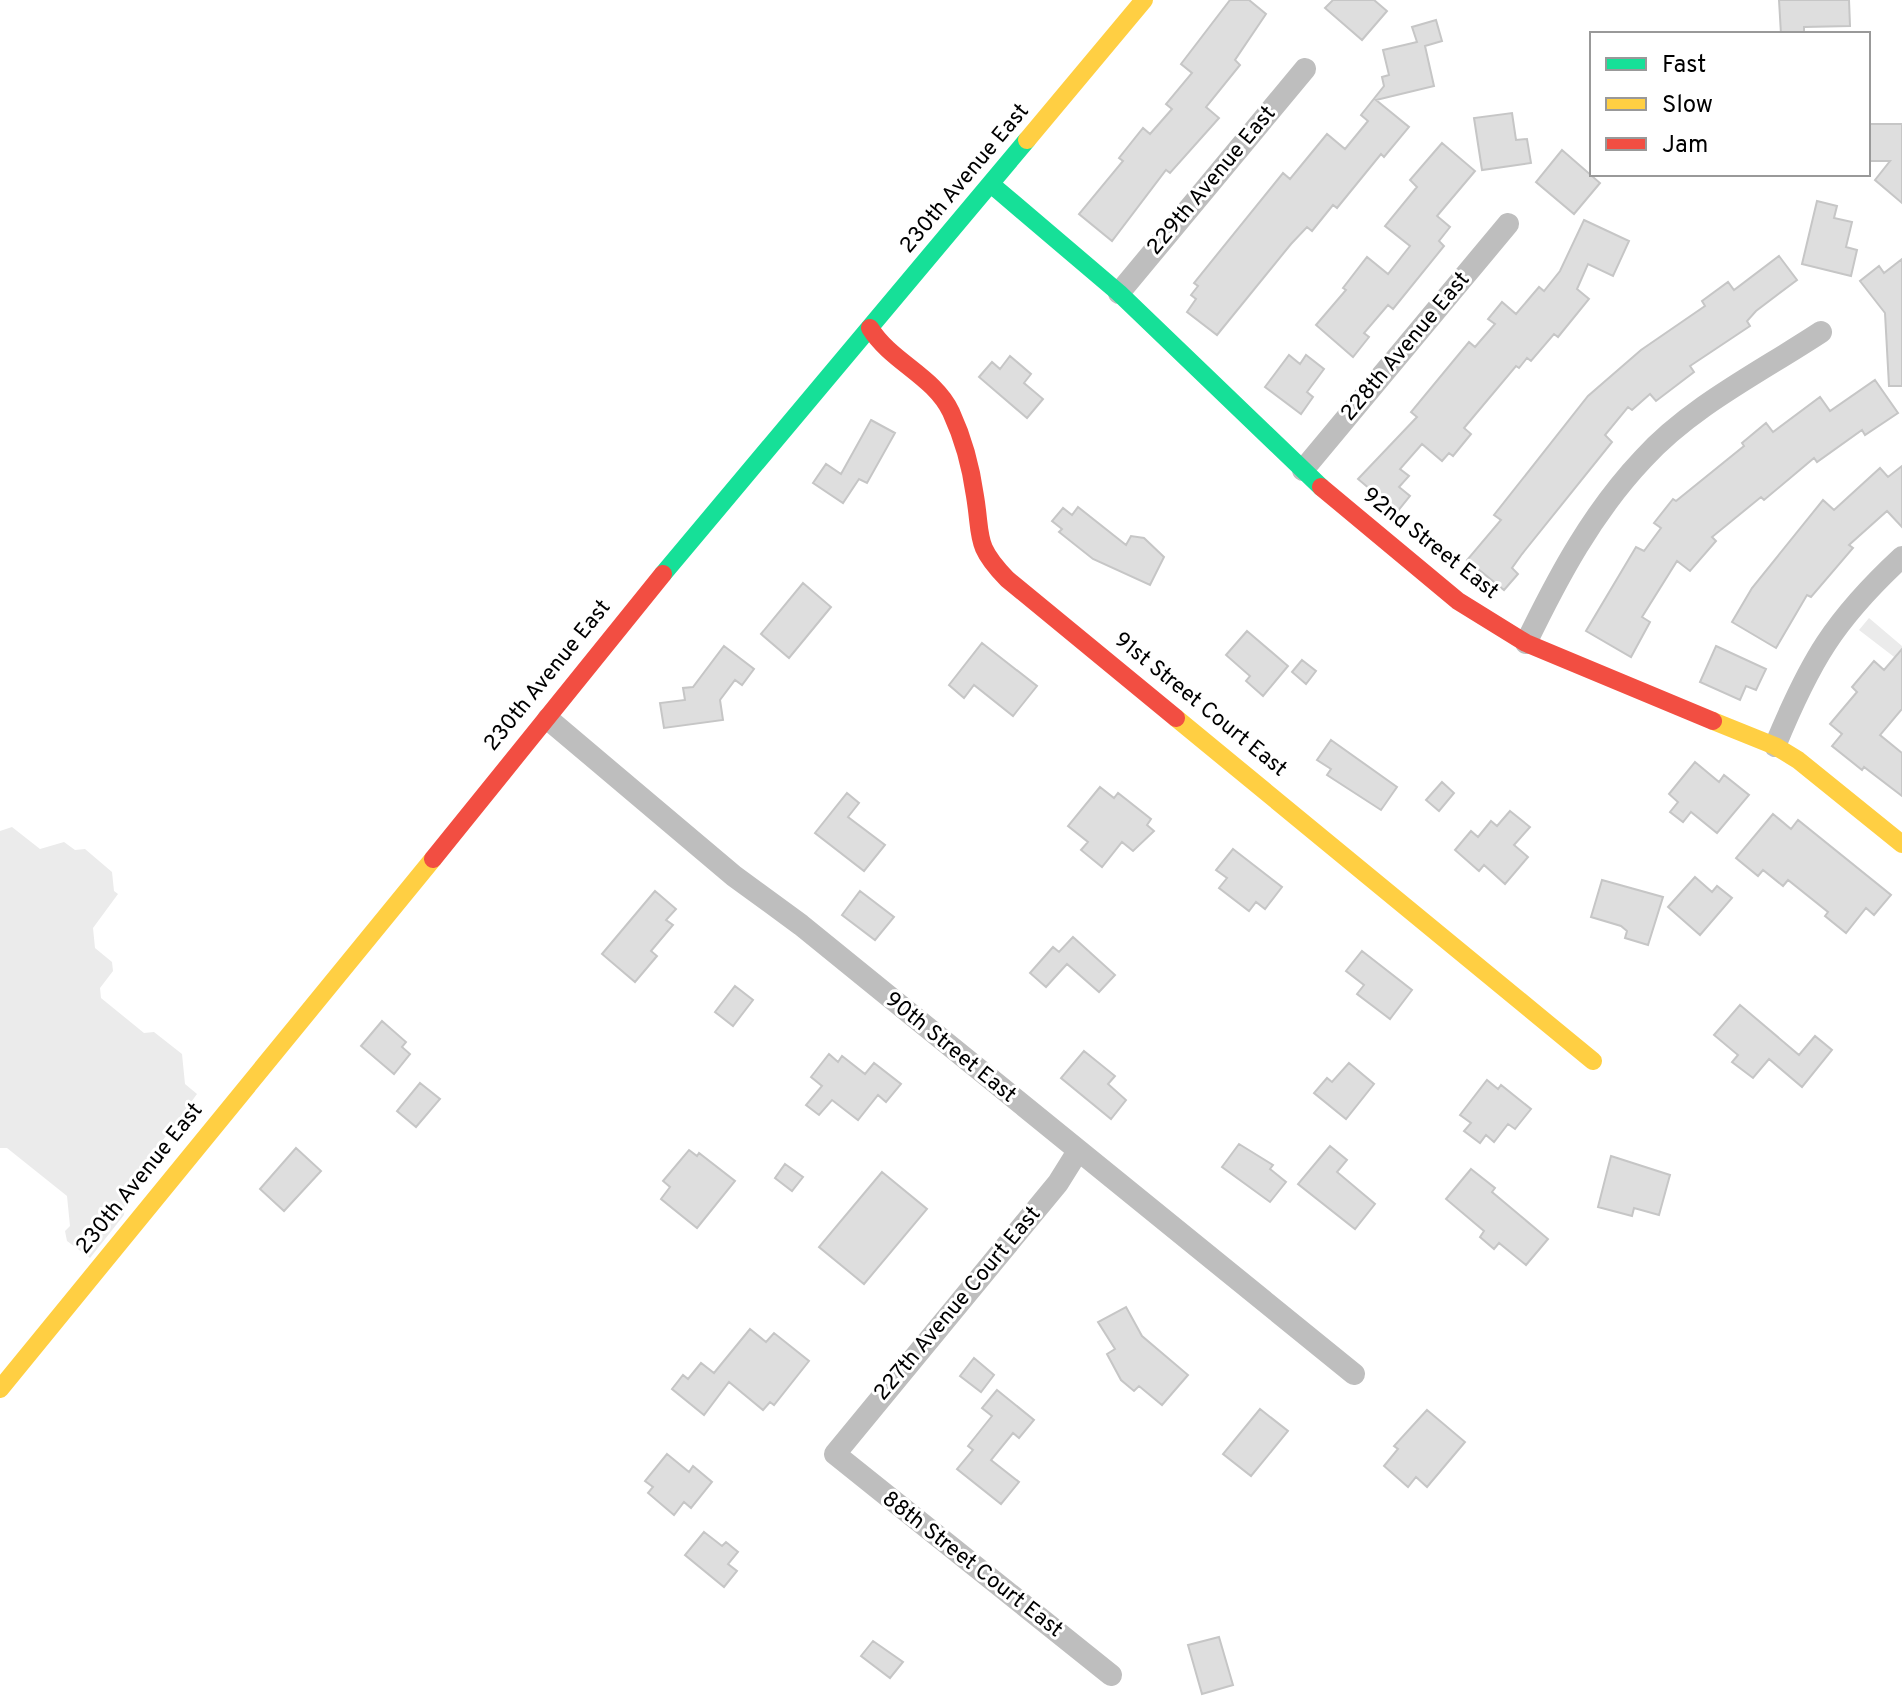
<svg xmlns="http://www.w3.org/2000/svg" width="1902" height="1706" font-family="Overpass,sans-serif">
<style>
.green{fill:#ebebeb}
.building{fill:#dedede;stroke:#c6c6c6;stroke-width:2}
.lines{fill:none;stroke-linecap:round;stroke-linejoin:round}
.street{stroke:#bebebe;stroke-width:22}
.fast{stroke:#16e098;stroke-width:18}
.slow{stroke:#ffcf43;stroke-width:18}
.jam{stroke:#f24e42;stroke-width:18}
.labels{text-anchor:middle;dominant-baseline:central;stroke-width:6;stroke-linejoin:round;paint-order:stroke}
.street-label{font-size:22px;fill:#000;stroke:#fff}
</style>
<rect width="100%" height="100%" fill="#fff"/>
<path class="green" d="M1869 618 1902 646V663L1859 630Z
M12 827 40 849 64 842 75 850 85 849 112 872 114 891 118 894 93 928 95 948 112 962 113 971 100 988 101 998 144 1033 154 1032 182 1054 185 1084 197 1094 126 1190 124 1215 90 1258 67 1241 65 1231 70 1226 67 1196 7 1148H0V831Z"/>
<path class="building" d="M1230 0H1249L1266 14 1235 60 1240 65 1206 107 1219 118 1170 173 1166 170 1112 241 1079 214 1123 161 1119 158 1143 128 1150 134 1172 109 1166 104 1192 73 1181 64Z
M1333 0H1374L1387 11 1362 40 1325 8Z
M1779 0H1849L1850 26 1804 27V34H1781Z
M1436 20 1442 41 1425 46 1434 86 1376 100 1409 127 1384 157 1381 154 1337 208 1333 205 1312 231 1307 227 1291 244 1217 335 1187 312 1196 299 1191 295 1198 286 1194 283 1283 173 1290 179 1327 134 1345 149 1368 121 1361 115 1384 86 1382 77 1389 75 1383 50 1417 42 1412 27Z
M1512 113 1516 140 1527 139 1531 163 1482 170 1474 118Z
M1869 124H1902V203L1875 180 1890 161H1869Z
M1442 143 1475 171 1437 216 1450 227 1439 241 1444 246 1393 309 1388 305 1364 333 1369 337 1353 357 1316 325 1346 290 1343 288 1367 257 1388 274 1410 246 1385 226 1417 187 1410 180Z
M1562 150 1600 183 1574 214 1536 182Z
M1817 201 1837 206 1834 218 1852 222 1846 247 1857 250 1851 276 1802 264Z
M1584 220 1629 241 1613 276 1588 264 1577 289 1589 299 1558 337 1554 334 1531 361 1527 358 1519 368 1516 366 1464 428 1471 434 1453 456 1449 453 1442 461 1422 444 1400 469 1409 476 1399 487 1410 496 1397 512 1358 479 1417 417 1411 412 1469 342 1475 347 1495 324 1488 319 1502 302 1516 314 1539 287 1544 291 1560 271Z
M1779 256 1797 280 1756 311 1747 321 1750 326 1690 366 1694 372 1656 401 1650 394 1632 410 1628 407 1605 435 1612 442 1522 554 1512 568 1518 574 1504 590 1467 560 1501 520 1494 515 1588 396 1641 350 1705 306 1702 301 1728 282 1734 290Z
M1902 259V386H1889L1885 313 1860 281 1879 266 1884 273Z
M1289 355 1300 364 1306 355 1324 369 1307 392 1313 397 1301 414 1265 387Z
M1010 356 1031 374 1024 383 1043 399 1027 418 979 377 992 362 1000 369Z
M1875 380 1898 413 1865 435 1862 430 1817 462 1814 458 1764 500 1761 497 1712 537 1716 541 1690 571 1677 561 1642 617 1650 622 1631 657 1586 631 1636 547 1644 551 1661 528 1654 523 1673 499 1676 501 1744 446 1742 443 1766 423 1773 432 1820 397 1830 411Z
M871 420 895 433 867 483 859 479 843 503 813 483 826 464 841 474Z
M1902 466V527L1887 511 1849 545 1853 548 1811 597 1807 595 1776 648 1732 622 1752 588 1823 500 1834 510 1880 468 1888 477Z
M1078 507 1126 545 1131 536 1144 538 1164 557 1150 585 1093 559 1059 532 1062 529 1052 521 1063 508 1072 515Z
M803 583 831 607 789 658 761 634Z
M1247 631 1288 666 1263 696 1246 681 1250 676 1226 655Z
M982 643 1037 686 1013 716 974 685 964 698 949 685Z
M724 646 754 669 742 685 735 680 720 700 723 720 664 728 660 703 685 700 683 688 693 687Z
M1716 646 1766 669 1756 690 1746 686 1740 700 1700 682Z
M1902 649V709L1880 735 1902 753V796L1864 767 1862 770 1832 746 1842 734 1830 724 1857 692 1852 687 1874 661 1884 670Z
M1302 660 1316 671 1306 684 1292 672Z
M1331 740 1397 787 1381 810 1327 775 1331 769 1317 760Z
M1695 762 1719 782 1724 775 1749 795 1717 833 1691 812 1683 822 1670 812 1678 802 1669 794Z
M1442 782 1454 793 1439 811 1426 800Z
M1100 787 1114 798 1118 793 1151 819 1147 825 1154 831 1133 851 1122 842 1102 867 1081 850 1088 842 1068 826Z
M847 793 859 803 848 817 885 845 864 871 815 833Z
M1510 811 1530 827 1514 845 1528 857 1505 884 1484 865 1479 871 1455 850 1471 831 1478 837 1491 821 1497 826Z
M1773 814 1791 829 1798 820 1891 895 1874 915 1866 908 1846 933 1825 916 1828 912 1788 880 1783 886 1763 870 1758 876 1736 858Z
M1233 849 1282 887 1265 909 1256 902 1249 911 1219 888 1227 878 1216 870Z
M1695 877 1712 892 1717 886 1732 898 1700 935 1668 907Z
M1602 880 1663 897 1648 945 1625 938 1627 931 1621 926 1591 917Z
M655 891 676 909 666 920 673 925 651 951 657 956 635 982 602 954Z
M860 891 894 917 875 940 842 915Z
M1073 937 1115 975 1099 992 1067 964 1046 987 1030 973 1053 947 1059 952Z
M1362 951 1412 990 1390 1019 1357 994 1364 985 1346 971Z
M735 986 753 1000 733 1026 715 1012Z
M1740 1005 1799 1055 1815 1036 1832 1050 1802 1087 1769 1059 1753 1078 1732 1062 1738 1055 1714 1035Z
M382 1021 406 1042 402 1047 410 1054 394 1074 361 1046Z
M1084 1051 1115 1076 1108 1084 1126 1100 1111 1119 1061 1078Z
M829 1054 838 1062 842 1056 865 1074 874 1063 901 1084 886 1102 878 1095 858 1120 832 1100 819 1115 806 1105 822 1086 811 1077Z
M1349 1063 1374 1084 1346 1119 1314 1093 1327 1078 1332 1082Z
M1487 1080 1498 1089 1501 1085 1531 1109 1515 1129 1508 1124 1494 1142 1486 1135 1480 1143 1464 1131 1471 1123 1460 1115Z
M420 1083 440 1099 416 1127 397 1111Z
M1239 1144 1273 1165 1270 1169 1286 1182 1270 1202 1222 1167Z
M1330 1146 1347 1160 1337 1172 1375 1204 1355 1229 1298 1184Z
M296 1148 321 1171 284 1211 260 1189Z
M689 1150 697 1156 699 1153 735 1181 697 1228 661 1199 670 1187 663 1181Z
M1611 1156 1670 1175 1659 1215 1634 1208 1632 1216 1598 1207Z
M785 1164 803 1177 792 1191 775 1178Z
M1471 1169 1495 1188 1492 1192 1548 1239 1526 1265 1499 1243 1494 1249 1480 1237 1484 1231 1446 1199Z
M882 1172 927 1209 864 1284 819 1247Z
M1126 1307 1142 1336 1188 1375 1162 1405 1139 1386 1134 1391 1121 1380 1107 1354 1115 1349 1098 1322Z
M750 1329 766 1342 774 1333 809 1361 774 1405 770 1402 763 1410 729 1382 704 1415 672 1389 683 1375 688 1379 701 1363 714 1373Z
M974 1358 994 1375 981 1392 960 1376Z
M997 1390 1034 1420 1019 1438 1013 1433 991 1460 1019 1482 1001 1504 957 1469 973 1450 968 1446 992 1416 982 1408Z
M1260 1409 1288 1431 1251 1476 1223 1454Z
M1427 1410 1465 1442 1427 1487 1416 1477 1408 1487 1384 1466 1398 1449 1394 1446Z
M667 1454 689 1472 693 1466 712 1482 691 1508 684 1502 674 1515 648 1493 653 1487 645 1481Z
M704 1532 722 1546 726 1542 738 1552 728 1564 737 1571 724 1587 685 1555Z
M1219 1637 1233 1685 1202 1694 1188 1645Z
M873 1641 903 1662 890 1678 861 1656Z"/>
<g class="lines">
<path class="street" d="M1119 293 1305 69
M1303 470 1508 224
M1526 643C1558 577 1592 513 1643 459 1691 406 1762 371 1821 332
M548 719 734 876 801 925 1354 1374
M1775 746C1810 661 1834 620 1902 557
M1078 1151 1058 1183 835 1454 1111 1675"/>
<path class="fast" d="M992 185 1119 293 1321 487
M663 574 1027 140"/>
<path class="slow" d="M1027 140 1144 0
M1176 718 1593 1061
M1713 721 1775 746 1798 760 1902 844
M0 1389 433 859"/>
<path class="jam" d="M870 328C891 362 934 376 951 412 963 438 971 467 975 496 982 538 974 545 1007 579L1176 718
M1321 487 1458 601 1526 643 1713 721
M433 859 663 574"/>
</g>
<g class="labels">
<g class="street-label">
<text transform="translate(965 179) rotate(-50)">230th Avenue East</text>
<text transform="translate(1212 181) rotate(-50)">229th Avenue East</text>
<text transform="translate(1406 347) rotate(-50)">228th Avenue East</text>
<text transform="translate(1430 544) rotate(38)">92nd Street East</text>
<text transform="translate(548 676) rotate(-51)">230th Avenue East</text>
<text transform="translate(1200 705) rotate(39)">91st Street Court East</text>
<text transform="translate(950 1048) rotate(39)">90th Street East</text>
<text transform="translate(140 1179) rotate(-51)">230th Avenue East</text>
<text transform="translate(958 1304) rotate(-50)">227th Avenue Court East</text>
<text transform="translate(972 1565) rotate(38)">88th Street Court East</text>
</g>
</g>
<rect x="1590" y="32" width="280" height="144" fill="#ffffff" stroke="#999999" stroke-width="2"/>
<rect x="1606" y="58" width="40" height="12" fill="#16e098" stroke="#999999" stroke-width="2"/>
<text x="1662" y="72" font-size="24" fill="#000000">Fast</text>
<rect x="1606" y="98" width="40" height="12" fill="#ffcf43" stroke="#999999" stroke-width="2"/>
<text x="1662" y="112" font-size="24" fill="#000000">Slow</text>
<rect x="1606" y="138" width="40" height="12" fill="#f24e42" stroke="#999999" stroke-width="2"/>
<text x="1662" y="152" font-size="24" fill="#000000">Jam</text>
</svg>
